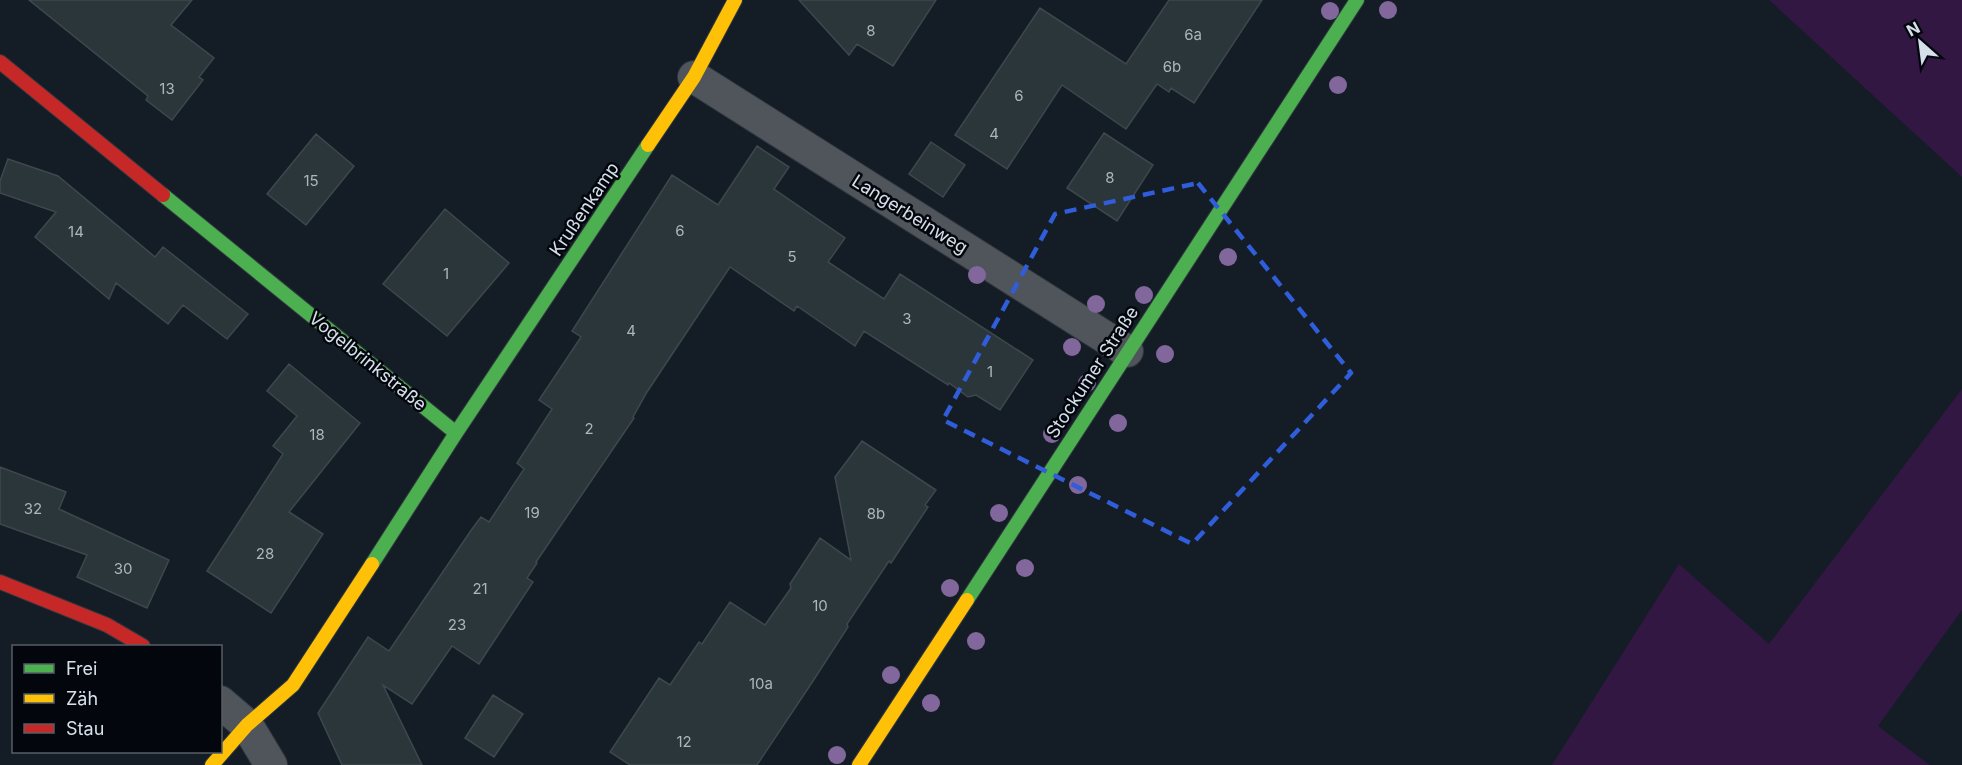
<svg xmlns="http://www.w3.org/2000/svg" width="1962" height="765" font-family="Inter,sans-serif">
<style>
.green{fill:#311742}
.building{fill:#2b363b;stroke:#3e474c;stroke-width:1.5}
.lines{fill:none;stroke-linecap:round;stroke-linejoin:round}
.street-casing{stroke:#30373e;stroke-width:34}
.fast-casing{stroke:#30373e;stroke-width:16}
.slow-casing{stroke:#30373e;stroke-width:16}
.jam-casing{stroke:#30373e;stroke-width:16}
.street{stroke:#4f555b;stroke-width:32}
.fast{stroke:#4caf50;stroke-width:14}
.slow{stroke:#ffc107;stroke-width:14}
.jam{stroke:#c62828;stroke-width:14}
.tree{fill:#81679c}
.marked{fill:none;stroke:#305dda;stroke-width:4.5;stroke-dasharray:12 8;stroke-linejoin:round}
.labels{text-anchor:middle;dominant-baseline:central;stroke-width:5;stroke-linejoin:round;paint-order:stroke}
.number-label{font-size:15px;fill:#abb6be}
.street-label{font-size:18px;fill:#d6e0ea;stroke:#03070d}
</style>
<rect width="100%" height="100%" fill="#141d25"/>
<path class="green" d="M1769 0H1962V177Z
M1962 389V610L1878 726 1930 765H1552L1679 564 1769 644Z"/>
<path class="building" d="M29 0H192L171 25 214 58 199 77 203 80 172 120 146 100 148 96Z
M799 0H936L893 66 857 44 849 55Z
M1169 0H1262L1194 103 1171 88 1169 92 1157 84 1126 129 1062 85 1007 169 955 135 1040 8 1126 64Z
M1104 133 1153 165 1117 221 1067 188Z
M316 134 354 166 306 225 267 194Z
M931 142 965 165 943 197 909 174Z
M757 146 789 167 774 189 845 238 828 262 884 299 900 274 1033 360 1000 410 976 395 968 397 949 383 948 385 864 331 855 346 797 306 794 311 730 267 647 392 633 417 634 418 536 562 537 563 527 578 533 582 479 664 452 646 412 704 383 685 422 765H342L318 713 368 637 389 651 472 529 481 517 489 522 524 469 517 463 552 409 539 400 581 337 572 331 672 175 718 205Z
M8 159 58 176 155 257 163 247 248 314 227 339 183 305 168 324 116 283 109 299 35 237 56 212 0 193V181Z
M445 209 509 263 447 336 383 284Z
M289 364 360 423 289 512 323 534 271 613 207 571 283 454 273 446 297 416 267 391Z
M862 441 936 490 925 505 928 507 891 563 889 561 847 624 848 627 813 681 757 765H630L610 752 659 678 670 685 699 642 702 644 730 602 765 625 791 588 790 584 820 538 851 560 835 477Z
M0 467 66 492 59 509 169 560 147 608 77 577 87 555 0 524Z
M493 695 523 714 494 757 465 738Z"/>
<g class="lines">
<g class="street-casing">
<path id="street" d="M694 77 1127 351
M220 702 247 725 271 765"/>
</g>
<g class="fast-casing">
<path id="fast" d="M163 195 456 433
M372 564 456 433 648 145
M967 600 1357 0"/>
</g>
<g class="slow-casing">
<path id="slow" d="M648 145 694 77 735 0
M212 765 247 725 293 685 372 564
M859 765 967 600"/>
</g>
<g class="jam-casing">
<path id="jam" d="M0 62 163 195
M0 582 107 625 143 646"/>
</g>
<use href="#street" class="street"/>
<use href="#fast" class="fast"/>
<use href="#slow" class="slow"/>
<use href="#jam" class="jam"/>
</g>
<g class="tree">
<circle cx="1388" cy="10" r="9"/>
<circle cx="1330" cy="11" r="9"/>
<circle cx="1338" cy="85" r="9"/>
<circle cx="1228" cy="257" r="9"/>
<circle cx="977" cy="275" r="9"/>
<circle cx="1144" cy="295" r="9"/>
<circle cx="1096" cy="304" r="9"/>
<circle cx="1072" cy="347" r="9"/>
<circle cx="1165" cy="354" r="9"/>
<circle cx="1087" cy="383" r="9"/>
<circle cx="1118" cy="423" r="9"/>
<circle cx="1052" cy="434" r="9"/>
<circle cx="1078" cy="485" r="9"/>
<circle cx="999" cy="513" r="9"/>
<circle cx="1025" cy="568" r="9"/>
<circle cx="950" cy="588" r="9"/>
<circle cx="976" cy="641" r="9"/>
<circle cx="891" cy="675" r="9"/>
<circle cx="931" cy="703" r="9"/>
<circle cx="837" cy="755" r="9"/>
</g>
<path class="marked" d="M1198 183 1351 373 1192 544 943 420 1055 214Z"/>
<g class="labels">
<g class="number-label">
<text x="871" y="30">8</text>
<text x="1193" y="34">6a</text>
<text x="1172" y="66">6b</text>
<text x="167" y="88">13</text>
<text x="1019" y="95">6</text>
<text x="994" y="133">4</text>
<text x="1110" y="177">8</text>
<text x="311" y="180">15</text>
<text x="680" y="230">6</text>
<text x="76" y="231">14</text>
<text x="792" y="256">5</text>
<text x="446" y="273">1</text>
<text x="907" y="318">3</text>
<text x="631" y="330">4</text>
<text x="990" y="371">1</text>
<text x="589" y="428">2</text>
<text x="317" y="434">18</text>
<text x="33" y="508">32</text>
<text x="532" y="512">19</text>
<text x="876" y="513">8b</text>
<text x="265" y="553">28</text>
<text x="123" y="568">30</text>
<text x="480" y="588">21</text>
<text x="820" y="605">10</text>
<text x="457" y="624">23</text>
<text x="761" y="683">10a</text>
<text x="684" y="741">12</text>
</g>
<g class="street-label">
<text transform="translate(584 209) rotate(-56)">Krußenkamp</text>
<text transform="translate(910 214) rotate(32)">Langerbeinweg</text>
<text transform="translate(368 361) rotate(39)">Vogelbrinkstraße</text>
<text transform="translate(1092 372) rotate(-57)">Stockumer Straße</text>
</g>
</g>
<rect x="12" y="645" width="210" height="108" fill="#03070d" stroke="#575e65" stroke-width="1.5"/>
<rect x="24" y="664" width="30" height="9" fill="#4caf50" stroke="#575e65" stroke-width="1.5"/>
<text x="66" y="675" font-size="18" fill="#d6e0ea">Frei</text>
<rect x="24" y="694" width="30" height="9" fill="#ffc107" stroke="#575e65" stroke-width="1.5"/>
<text x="66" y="705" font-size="18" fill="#d6e0ea">Zäh</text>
<rect x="24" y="724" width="30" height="9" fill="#c62828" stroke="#575e65" stroke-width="1.5"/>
<text x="66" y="735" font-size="18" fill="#d6e0ea">Stau</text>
<g transform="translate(1920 42) rotate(332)" stroke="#03070d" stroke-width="4.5" paint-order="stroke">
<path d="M0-4.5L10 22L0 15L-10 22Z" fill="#d6e0ea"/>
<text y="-9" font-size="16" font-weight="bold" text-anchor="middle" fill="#d6e0ea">N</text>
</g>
</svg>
